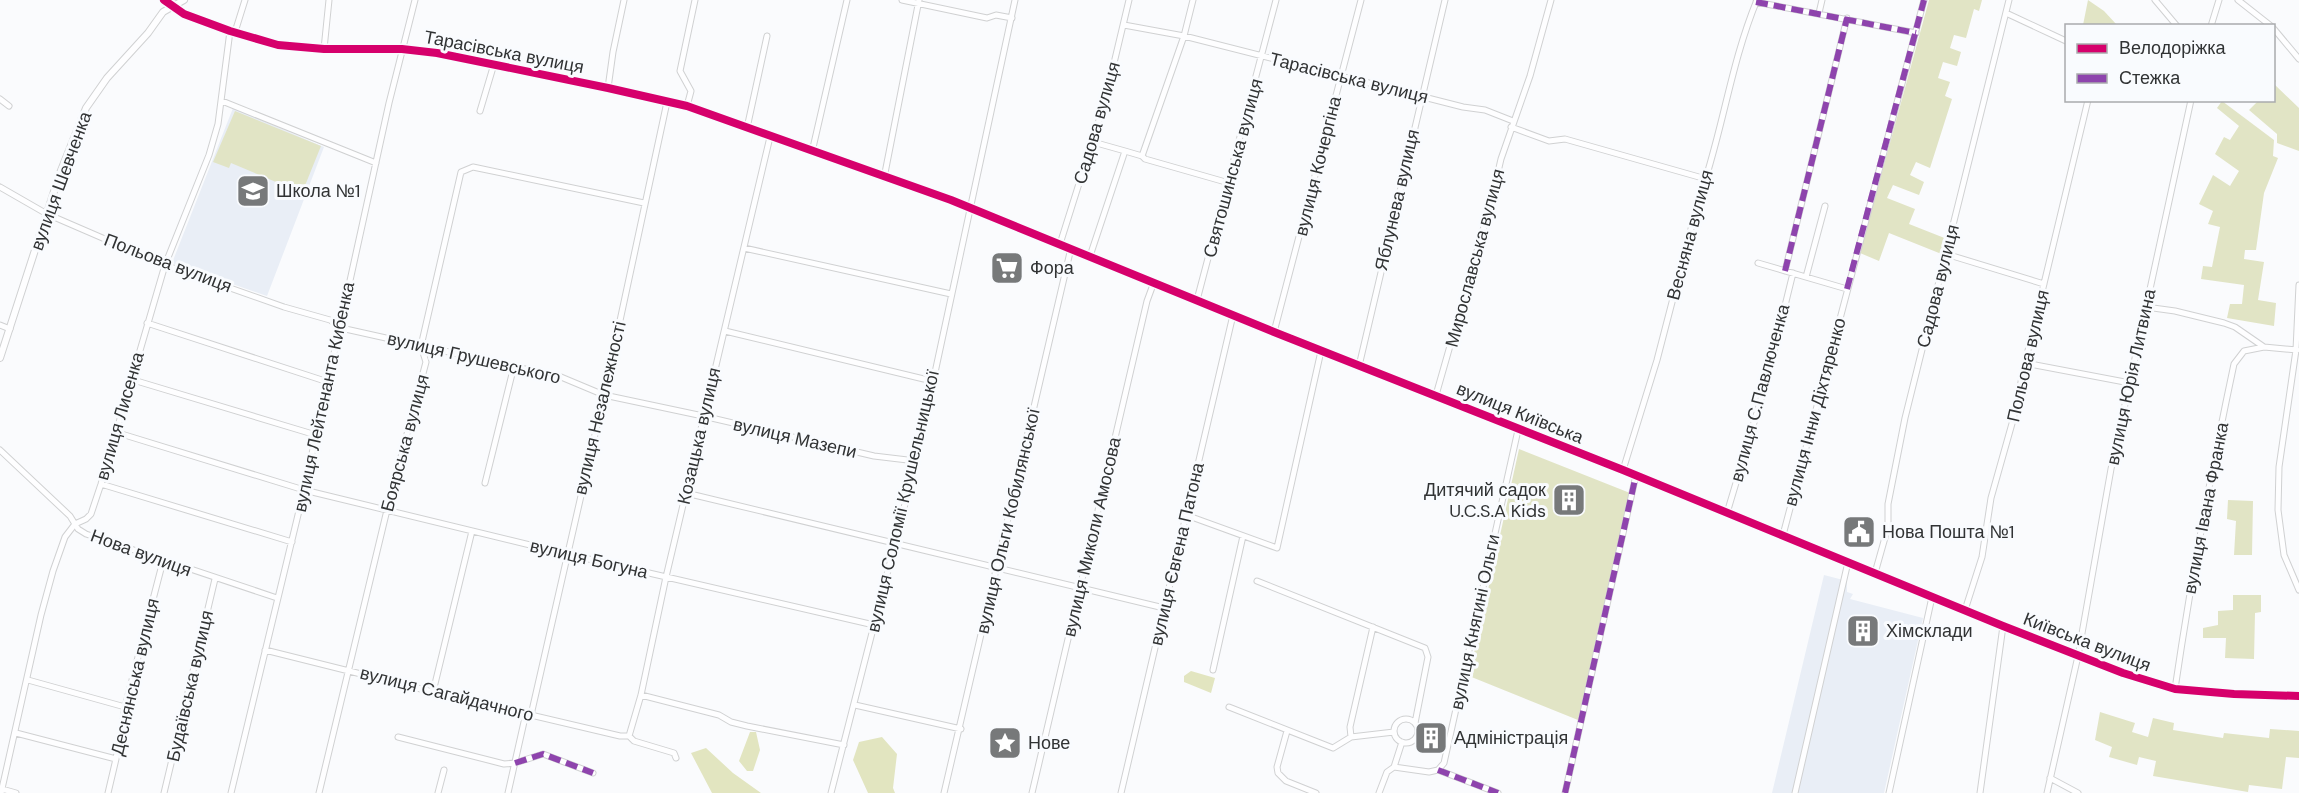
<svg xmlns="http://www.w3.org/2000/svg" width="2299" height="793" font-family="'DM Sans',sans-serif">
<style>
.built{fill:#e9eef6}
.green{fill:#e1e4c5}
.forest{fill:#e2e5c0}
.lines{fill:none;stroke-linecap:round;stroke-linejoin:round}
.minor-casing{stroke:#d0d1d2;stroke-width:7}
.tertiary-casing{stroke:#d0d1d2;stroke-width:8}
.minor{stroke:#fefeff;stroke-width:5}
.tertiary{stroke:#fefeff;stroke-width:6}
.quiet{stroke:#8e44ad;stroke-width:6;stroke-dasharray:12 6;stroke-linecap:butt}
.cycleway-casing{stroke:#f9fbfe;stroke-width:11}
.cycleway{stroke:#d6006c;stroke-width:8}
.labels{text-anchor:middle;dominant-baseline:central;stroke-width:6;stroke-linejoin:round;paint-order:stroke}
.street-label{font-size:18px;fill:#313334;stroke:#f9fbfe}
.poi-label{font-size:18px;fill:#313334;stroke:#f9fbfe;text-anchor:start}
</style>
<rect width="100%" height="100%" fill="#fafbfd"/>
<path class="built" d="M233 108 324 147 267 296 172 263Z
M1824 575 1847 581V592L1853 594 1850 599 1923 618 1884 793H1772Z"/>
<path class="green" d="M1929 0H1982L1979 11 1974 9 1966 38 1954 35 1950 48 1961 52 1957 66 1943 62 1938 78 1950 82 1945 96 1952 99 1930 168 1916 162 1910 175 1924 182 1919 195 1893 185 1887 198 1915 209 1909 224 1947 239 1944 255 1889 233 1879 261 1860 253Z
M2088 0 2104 11 2117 25H2083Z
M2274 78 2276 81 2274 84 2299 108V151L2277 143V134L2249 110 2258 101 2274 100Z
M2222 101 2274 140 2273 156 2278 158 2264 193 2256 250H2245L2244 259 2264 262 2258 300 2276 303 2274 326 2227 318 2230 304H2242L2244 285 2201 279 2203 266 2212 267 2220 227 2208 224 2213 211 2199 204 2213 175 2230 186 2239 171 2215 154 2224 137 2230 140 2239 126 2217 108Z
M235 111 321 146 302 193 231 163 229 168 213 162Z
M1519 449 1630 493 1578 720 1469 676Z
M2228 500 2253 501 2252 555H2234L2236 521 2227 519Z
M2233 595H2261V612L2255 613 2254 659 2225 658 2226 638H2203V628L2218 625V611L2233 610Z
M2100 712 2135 723 2132 732 2148 737 2153 718 2174 723 2173 730 2223 738 2224 733 2269 738 2270 729 2299 731V758L2286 757 2282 789 2249 785 2248 792 2153 776 2156 761 2139 757 2137 765 2109 757 2112 747 2095 740Z"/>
<path class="forest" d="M1191 671 1215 678 1211 693 1184 682V676Z
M750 732H756L760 750 753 771H747L739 761Z
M882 737 897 754 893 788 895 793H868L853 760 859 742Z
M706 748 733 773 761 793H712L691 753Z"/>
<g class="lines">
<g class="minor-casing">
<path id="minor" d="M164 0 174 5
M902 0 987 18 996 15 1012 18
M2155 0 2177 26
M2238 0 2271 26
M1756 2 1916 33
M1819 13 1822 0
M2006 13 2066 41
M1124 25 1184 36 1463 107 1485 110 1513 121
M2211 26 2219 0
M2274 29 2299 59
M235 32 245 0
M324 49 329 0
M608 88 613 52 624 0
M0 99 9 106
M222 101 376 163
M687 106 691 91 680 71 695 0
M480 111 494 64
M1511 127 1549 141 1565 139 1706 179
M747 128 767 36
M1093 142 1125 151
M812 152 847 0
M1142 156 1145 159 1229 183
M884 178 919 0
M0 187 47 214 165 265 284 307 330 320 341 328 561 377 604 395 703 416 874 456 916 461
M1060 244 1105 101 1129 0
M744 248 951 294
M1946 254 2044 284
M1090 256 1125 151 1142 156 1184 36 1193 0
M1758 263 1847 289
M1785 271 1847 18
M1806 277 1825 206
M2299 285 2296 350 2279 467 2278 510 2284 555 2299 590
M1197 300 1276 0
M2146 307 2175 311 2224 323 2235 327 2264 347 2297 350
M147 323 328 382
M0 325 10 329
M725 331 932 381
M1274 332 1361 0
M2025 363 2130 383
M1359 366 1445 0
M130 379 316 435
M1436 395 1491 202 1501 159 1530 76 1551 0
M115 432 304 490 567 554 874 625
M0 450 70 516 78 529 86 534 277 598
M1623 470 1657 360 1698 202C1722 136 1730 65 1757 0
M485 483 514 366
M101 484 292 542
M686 493 1164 608
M1727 513 1767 379 1793 273
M1186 515 1277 548 1321 351
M1783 535 1924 0
M1875 573 1888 527V504L1905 418 2009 0
M1257 581 1425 648 1428 657 1415 723
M1965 610 1982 557 1991 498 2013 420 2025 363 2088 100
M265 650 433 692 620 736H629
M1213 670 1243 536
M28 680 125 707
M2175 689C2191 580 2211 472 2234 364L2244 351 2264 347
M433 692 472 531
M641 695 719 715 731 722 747 726 844 745
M855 705 961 729
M1229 707 1333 748 1351 737 1394 732
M531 715 604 395 667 102
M1394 731a12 12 0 1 1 24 0a12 12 0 1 1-24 0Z
M1287 731 1277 767 1278 773 1286 781 1316 793
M16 733 116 759
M629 736 641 695 666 577 770 137
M629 736 634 741 674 753 676 758
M398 737 504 764 515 763 543 754 593 773
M1351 737 1350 727 1373 627
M1394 767 1429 772 1438 770 1444 763 1518 430
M1438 770 1498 793
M2050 778 2078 793
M2 789 16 793
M1 793 41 615 53 571 65 537 75 524 86 519 91 514 101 484 165 265 209 155 218 124 230 31
M108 793 116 759 125 707 163 561
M164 793 215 579
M231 793 304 490 389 103 415 0
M319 793 387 510 426 362 421 346 461 172 473 167 644 203
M438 793 444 770
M508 793 526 713
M831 793 916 461 1015 0
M944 793 1071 248
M1032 793 1147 301 1154 282
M1121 793 1233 315
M1379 793 1387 772 1394 767 1402 742
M1565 793 1636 475
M1795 793 1848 562
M1889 793 1932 597
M1980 793 2003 626
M2047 793 2078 656 2111 469 2191 100"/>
</g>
<g class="tertiary-casing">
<path id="tertiary" d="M174 5 184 14 230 31 278 45 324 49H402L437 53 608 88 687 106 951 200 1274 332 1623 470 2003 626 2123 673 2175 689 2234 694 2299 696
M0 358 60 173 86 108 107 78 148 33 163 12 184 0"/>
</g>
<use href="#minor" class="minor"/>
<use href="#tertiary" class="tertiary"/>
<path class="quiet" d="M1756 2 1916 33
M1785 271 1847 18
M1847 289 1924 0
M515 763 543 754 593 773
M1438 770 1498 793
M1565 793 1636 475"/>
<g class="cycleway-casing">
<path id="cycleway" d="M164 0 184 14 230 31 278 45 324 49H402L437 53 608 88 687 106 951 200 1274 332 1623 470 2003 626 2123 673 2175 689 2234 694 2299 696"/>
</g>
<use href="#cycleway" class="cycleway"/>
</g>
<defs>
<g id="school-square" transform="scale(1.725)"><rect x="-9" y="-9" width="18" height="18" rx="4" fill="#77797a" stroke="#f9fbfe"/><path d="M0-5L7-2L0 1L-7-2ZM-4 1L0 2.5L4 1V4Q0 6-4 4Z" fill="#fff"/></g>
<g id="supermarket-square" transform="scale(1.725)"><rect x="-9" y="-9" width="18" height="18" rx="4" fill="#77797a" stroke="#f9fbfe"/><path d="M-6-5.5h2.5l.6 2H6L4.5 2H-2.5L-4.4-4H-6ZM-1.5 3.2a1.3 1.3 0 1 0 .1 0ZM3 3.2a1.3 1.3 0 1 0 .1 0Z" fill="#fff"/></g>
<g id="building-square" transform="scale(1.725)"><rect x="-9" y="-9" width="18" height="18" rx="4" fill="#77797a" stroke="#f9fbfe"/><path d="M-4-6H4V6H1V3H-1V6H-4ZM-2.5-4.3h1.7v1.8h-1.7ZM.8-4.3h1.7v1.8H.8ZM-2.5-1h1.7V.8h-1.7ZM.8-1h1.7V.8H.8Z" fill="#fff"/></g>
<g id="civic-square" transform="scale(1.725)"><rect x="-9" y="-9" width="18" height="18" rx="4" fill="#77797a" stroke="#f9fbfe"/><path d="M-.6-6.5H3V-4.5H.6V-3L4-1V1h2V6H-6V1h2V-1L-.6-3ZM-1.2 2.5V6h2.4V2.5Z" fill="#fff"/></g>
<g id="sight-square" transform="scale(1.725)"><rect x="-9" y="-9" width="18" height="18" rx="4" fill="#77797a" stroke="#f9fbfe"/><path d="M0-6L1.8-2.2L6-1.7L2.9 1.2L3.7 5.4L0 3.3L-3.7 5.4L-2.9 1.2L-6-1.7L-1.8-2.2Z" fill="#fff"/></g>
</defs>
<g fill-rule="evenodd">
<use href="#school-square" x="253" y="191"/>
<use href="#supermarket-square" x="1007" y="268"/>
<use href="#building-square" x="1569" y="500"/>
<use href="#civic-square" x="1859" y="532"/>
<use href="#building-square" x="1863" y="631"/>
<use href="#building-square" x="1431" y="738"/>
<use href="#sight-square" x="1005" y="743"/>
</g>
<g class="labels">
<g class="street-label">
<text transform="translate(504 52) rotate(11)">Тарасівська вулиця</text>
<text transform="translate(1349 78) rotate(14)">Тарасівська вулиця</text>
<text transform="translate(1097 123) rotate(-74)">Садова вулиця</text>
<text transform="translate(1318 166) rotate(-76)">вулиця Кочергіна</text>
<text transform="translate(1233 168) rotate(-75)">Святошинська вулиця</text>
<text transform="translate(61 181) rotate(-70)">вулиця Шевченка</text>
<text transform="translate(1397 200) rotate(-77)">Яблунева вулиця</text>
<text transform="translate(1690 235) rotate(-75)">Весняна вулиця</text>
<text transform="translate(1475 258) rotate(-75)">Мирославська вулиця</text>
<text transform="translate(168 263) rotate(21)">Польова вулиця</text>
<text transform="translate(1938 286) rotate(-76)">Садова вулиця</text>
<text transform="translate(2028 356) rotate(-77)">Польова вулиця</text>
<text transform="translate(474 358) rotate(13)">вулиця Грушевського</text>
<text transform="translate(2131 377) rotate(-78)">вулиця Юрія Литвина</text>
<text transform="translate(1760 393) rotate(-75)">вулиця С.Павлюченка</text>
<text transform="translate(324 397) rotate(-78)">вулиця Лейтенанта Кибенка</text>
<text transform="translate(600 408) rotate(-77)">вулиця Незалежності</text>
<text transform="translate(1815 412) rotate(-75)">вулиця Інни Діхтяренко</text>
<text transform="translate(1520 413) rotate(22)">вулиця Київська</text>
<text transform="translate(120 416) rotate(-74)">вулиця Лисенка</text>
<text transform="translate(699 436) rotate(-77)">Козацька вулиця</text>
<text transform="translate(795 438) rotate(13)">вулиця Мазепи</text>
<text transform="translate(405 443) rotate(-75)">Боярська вулиця</text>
<text transform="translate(903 501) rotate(-77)">вулиця Соломії Крушельницької</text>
<text transform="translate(2206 508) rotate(-79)">вулиця Івана Франка</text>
<text transform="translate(1008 521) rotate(-77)">вулиця Ольги Кобилянської</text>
<text transform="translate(1092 537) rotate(-77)">вулиця Миколи Амосова</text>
<text transform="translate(141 553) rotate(20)">Нова вулиця</text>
<text transform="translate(1177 554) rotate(-77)">вулиця Євгена Патона</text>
<text transform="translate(589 559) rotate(13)">вулиця Богуна</text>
<text transform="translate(1475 622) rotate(-78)">вулиця Княгині Ольги</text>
<text transform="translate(2087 642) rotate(21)">Київська вулиця</text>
<text transform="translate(135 677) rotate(-77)">Деснянська вулиця</text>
<text transform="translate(190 686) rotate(-77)">Будаївська вулиця</text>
<text transform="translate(447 694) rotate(14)">вулиця Сагайдачного</text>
</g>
<g class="poi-label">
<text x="276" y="191">Школа №1</text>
<text x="1030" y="268">Фора</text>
<text x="1546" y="490" text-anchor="end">Дитячий садок<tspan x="1546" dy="21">U.C.S.A Kids</tspan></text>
<text x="1882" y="532">Нова Пошта №1</text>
<text x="1886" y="631">Хімсклади</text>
<text x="1454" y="738">Адміністрація</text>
<text x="1028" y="743">Нове</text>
</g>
</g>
<rect x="2065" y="24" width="210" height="78" fill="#f9fbfe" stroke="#a9abad" stroke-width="1.5"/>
<rect x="2077" y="44" width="30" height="9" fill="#d6006c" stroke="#a9abad" stroke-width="1.5"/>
<text x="2119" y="54" font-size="18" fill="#313334">Велодоріжка</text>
<rect x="2077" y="74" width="30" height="9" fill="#8e44ad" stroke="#a9abad" stroke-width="1.5"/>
<text x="2119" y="84" font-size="18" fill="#313334">Стежка</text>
</svg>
